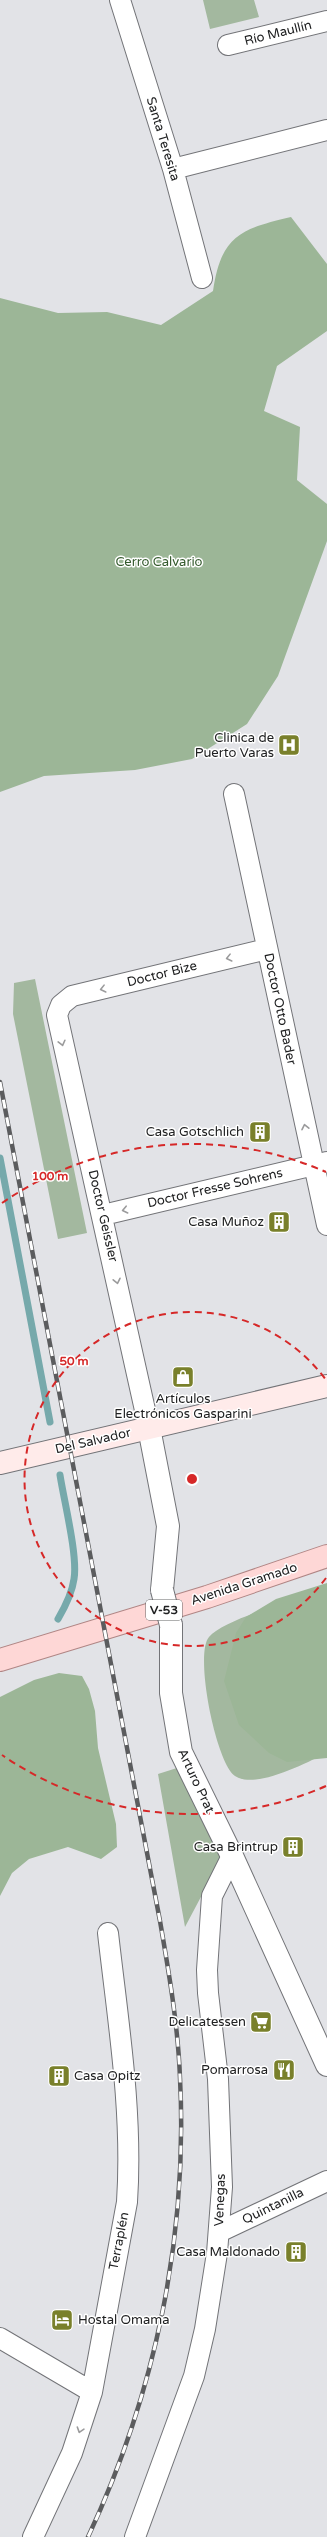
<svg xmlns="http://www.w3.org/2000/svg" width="327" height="2537" font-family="'Varela Round',sans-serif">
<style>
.green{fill:#a3b89f}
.forest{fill:#9cb697}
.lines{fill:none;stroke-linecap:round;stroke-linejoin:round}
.stream{stroke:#76a9ab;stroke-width:7}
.minor-casing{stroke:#737478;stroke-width:22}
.tertiary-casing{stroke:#737478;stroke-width:24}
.secondary-casing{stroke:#737478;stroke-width:24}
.primary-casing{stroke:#b08685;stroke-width:24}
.minor{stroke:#fff;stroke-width:20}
.tertiary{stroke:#fff;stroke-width:22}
.secondary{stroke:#ffebea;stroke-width:22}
.primary{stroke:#fed7d6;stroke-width:22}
.rail-casing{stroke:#5b5c5e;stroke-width:4.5}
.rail{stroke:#fff;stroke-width:3;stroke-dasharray:9;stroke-linecap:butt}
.tertiary-bridge-casing{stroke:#737478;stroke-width:24;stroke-linecap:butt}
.tertiary-bridge{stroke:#fff;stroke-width:22}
.oneway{stroke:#9b9b9c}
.ring{fill:none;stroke:#d62828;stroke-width:2;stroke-dasharray:7 5}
.labels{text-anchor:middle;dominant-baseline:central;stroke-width:3;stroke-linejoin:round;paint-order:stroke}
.shield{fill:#fff;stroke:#636464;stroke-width:1}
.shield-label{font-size:12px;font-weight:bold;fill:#202122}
.street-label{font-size:13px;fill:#202122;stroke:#fff}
.park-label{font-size:13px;fill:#345a2d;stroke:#fff}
.poi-label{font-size:13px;fill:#202122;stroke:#fff;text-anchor:end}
.centre{fill:#d62828;stroke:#fff;stroke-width:2}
.ring-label{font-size:12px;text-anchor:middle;font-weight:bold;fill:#d62828;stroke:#fff;stroke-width:3;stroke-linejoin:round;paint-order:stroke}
</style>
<rect width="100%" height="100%" fill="#e2e3e7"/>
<path class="green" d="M203 0H254L259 17 210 29Z
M35 979 87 1233 58 1239 13 1014 14 983Z
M327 1589V1753C307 1762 256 1790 235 1776 216 1763 194 1654 209 1637 225 1618 301 1599 327 1589Z
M177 1768 221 1859 185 1927 158 1774Z"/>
<path class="forest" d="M291 217 327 264V331L277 366 264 411 300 427 297 480 327 504V541L278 676 247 724 192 759 135 770 44 776 0 792V298L58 313 107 312 161 325 213 291C221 236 240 229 291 217Z
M327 1583V1758L287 1762 269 1753 239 1725 224 1681 236 1633 246 1617 276 1599Z
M59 1673 82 1676 89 1689 95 1711 98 1748 116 1824 117 1847 101 1859 68 1847 29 1859 12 1873 0 1896V1697L34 1680Z"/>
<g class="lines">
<path class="stream" d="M0 1158 50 1422
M58 1619C65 1607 72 1594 74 1579 78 1556 64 1501 60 1475"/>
<g class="minor-casing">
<path id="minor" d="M120 0 173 169 202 278
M228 45 327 21
M173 169 327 130
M234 794 327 1225
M103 1215 327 1162
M149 1428 57 1015 61 1005 72 996 267 949
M219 2232 327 2181
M0 2338 92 2392
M33 2537 72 2453 92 2392 127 2202C133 2112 118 2022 108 1933
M135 2537 194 2376 205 2329 217 2253 222 2187 218 2079 208 1993 207 1970 212 1896 232 1856"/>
</g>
<g class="tertiary-casing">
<path id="tertiary" d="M149 1428 168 1526 162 1590
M171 1625V1693L181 1752 232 1856 327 2065"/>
</g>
<g class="secondary-casing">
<path id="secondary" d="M0 1463 327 1386"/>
</g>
<g class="primary-casing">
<path id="primary" d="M0 1660 207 1597 327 1556"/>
</g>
<use href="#minor" class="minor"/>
<use href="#tertiary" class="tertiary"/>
<use href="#secondary" class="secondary"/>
<use href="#primary" class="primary"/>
<g class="rail-casing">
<path id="rail" d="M0 1082 160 1921C169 1973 178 2025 180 2078 188 2237 155 2394 88 2537"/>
</g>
<use href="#rail" class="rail"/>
<g class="tertiary-bridge-casing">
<path id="tertiary-bridge" d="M162 1590 171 1625"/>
</g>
<use href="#tertiary-bridge" class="tertiary-bridge"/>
</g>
<defs><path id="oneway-chevron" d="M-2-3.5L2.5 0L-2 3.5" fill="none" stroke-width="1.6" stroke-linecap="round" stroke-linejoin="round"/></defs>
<g class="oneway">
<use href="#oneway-chevron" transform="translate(229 958) rotate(166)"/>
<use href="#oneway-chevron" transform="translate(103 989) rotate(166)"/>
<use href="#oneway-chevron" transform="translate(62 1043) rotate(76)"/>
<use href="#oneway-chevron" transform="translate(305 1127) rotate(-102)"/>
<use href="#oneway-chevron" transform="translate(125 1210) rotate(167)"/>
<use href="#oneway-chevron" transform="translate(117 1281) rotate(78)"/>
<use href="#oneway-chevron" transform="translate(80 2430) rotate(108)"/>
</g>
<g class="ring">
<path d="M326 1578A167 167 0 1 1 326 1380"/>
<path d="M326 1786A335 335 0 0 1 2 1755M2 1203A335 335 0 0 1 326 1172"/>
</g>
<defs>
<g id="hospital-square" transform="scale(1.15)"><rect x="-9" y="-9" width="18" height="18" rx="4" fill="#79802b" stroke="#fff"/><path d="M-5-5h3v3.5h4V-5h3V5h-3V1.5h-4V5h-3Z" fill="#fff"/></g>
<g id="building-square" transform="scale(1.15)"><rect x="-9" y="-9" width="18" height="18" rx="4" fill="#79802b" stroke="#fff"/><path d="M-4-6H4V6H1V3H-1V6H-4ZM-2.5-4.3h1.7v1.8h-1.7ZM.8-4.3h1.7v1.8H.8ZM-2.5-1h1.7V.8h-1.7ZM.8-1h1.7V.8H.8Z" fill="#fff"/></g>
<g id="shop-square" transform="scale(1.15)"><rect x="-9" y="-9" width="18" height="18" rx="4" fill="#79802b" stroke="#fff"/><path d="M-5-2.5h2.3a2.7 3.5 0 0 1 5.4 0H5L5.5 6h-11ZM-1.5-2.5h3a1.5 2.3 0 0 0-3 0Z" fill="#fff"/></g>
<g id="supermarket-square" transform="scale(1.15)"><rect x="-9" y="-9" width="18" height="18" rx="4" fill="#79802b" stroke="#fff"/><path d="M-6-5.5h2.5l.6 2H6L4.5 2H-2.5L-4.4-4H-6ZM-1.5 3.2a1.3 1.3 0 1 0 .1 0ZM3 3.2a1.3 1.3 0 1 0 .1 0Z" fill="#fff"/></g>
<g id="restaurant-square" transform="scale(1.15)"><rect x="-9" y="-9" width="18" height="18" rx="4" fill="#79802b" stroke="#fff"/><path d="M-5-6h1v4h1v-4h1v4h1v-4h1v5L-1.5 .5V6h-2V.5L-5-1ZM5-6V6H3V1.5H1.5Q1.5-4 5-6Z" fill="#fff"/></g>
<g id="hotel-square" transform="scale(1.15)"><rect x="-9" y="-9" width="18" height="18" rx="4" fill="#79802b" stroke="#fff"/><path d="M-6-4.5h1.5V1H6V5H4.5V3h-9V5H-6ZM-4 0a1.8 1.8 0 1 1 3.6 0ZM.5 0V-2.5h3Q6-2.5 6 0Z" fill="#fff"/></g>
</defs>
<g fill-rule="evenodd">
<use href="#hospital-square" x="289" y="745"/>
<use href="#building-square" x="260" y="1132"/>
<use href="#building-square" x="279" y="1222"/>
<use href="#shop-square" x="183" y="1377"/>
<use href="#building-square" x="293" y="1847"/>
<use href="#supermarket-square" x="261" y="2022"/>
<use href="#restaurant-square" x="284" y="2070"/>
<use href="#building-square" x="59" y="2076"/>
<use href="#building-square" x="296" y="2252"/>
<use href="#hotel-square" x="62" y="2320"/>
</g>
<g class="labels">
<rect class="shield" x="146" y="1600" width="36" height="20" rx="3"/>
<g class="shield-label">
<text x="164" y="1610">V-53</text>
</g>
<g class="street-label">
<text transform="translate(278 33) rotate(-14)">Río Maullín</text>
<text transform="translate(163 139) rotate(73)">Santa Teresita</text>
<text transform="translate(162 974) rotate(-14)">Doctor Bize</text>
<text transform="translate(280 1009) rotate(78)">Doctor Otto Bader</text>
<text transform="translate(215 1188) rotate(-13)">Doctor Fresse Sohrens</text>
<text transform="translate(103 1216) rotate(77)">Doctor Geissler</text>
<text transform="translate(93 1441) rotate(-13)">Del Salvador</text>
<text transform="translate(244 1584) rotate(-18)">Avenida Gramado</text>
<text transform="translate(196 1781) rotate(65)">Arturo Prat</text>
<text transform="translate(220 2200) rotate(-88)">Venegas</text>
<text transform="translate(273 2206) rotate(-26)">Quintanilla</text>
<text transform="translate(119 2241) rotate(-79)">Terraplén</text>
</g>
<g class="park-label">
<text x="159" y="562">Cerro Calvario</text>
</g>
<g class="poi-label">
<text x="274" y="738">Clinica de<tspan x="274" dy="15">Puerto Varas</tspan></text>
<text x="244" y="1132">Casa Gotschlich</text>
<text x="264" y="1222">Casa Muñoz</text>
<text x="183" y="1399" text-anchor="middle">Artículos<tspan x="183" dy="15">Electrónicos Gasparini</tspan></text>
<text x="278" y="1847">Casa Brintrup</text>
<text x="246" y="2022">Delicatessen</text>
<text x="268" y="2070">Pomarrosa</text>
<text x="74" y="2076" text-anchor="start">Casa Opitz</text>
<text x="280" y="2252">Casa Maldonado</text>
<text x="78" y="2320" text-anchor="start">Hostal Omama</text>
</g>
</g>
<circle cx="192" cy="1479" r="6" class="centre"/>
<g class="ring-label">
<text x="50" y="1180">100 m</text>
<text x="74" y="1365">50 m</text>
</g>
</svg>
